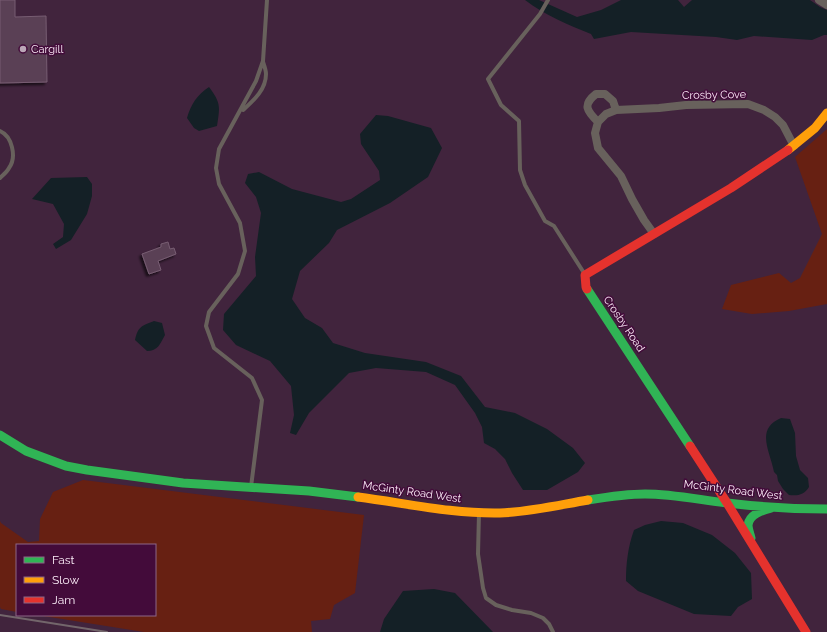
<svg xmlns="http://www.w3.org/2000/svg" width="827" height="632" font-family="Raleway,sans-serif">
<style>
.green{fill:#672012}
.water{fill:#142026}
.building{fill:#5a4055;stroke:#775d72;filter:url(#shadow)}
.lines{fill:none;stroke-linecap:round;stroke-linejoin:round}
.lane{stroke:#68615c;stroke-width:4}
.street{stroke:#68615c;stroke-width:8}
.fast{stroke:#30b455;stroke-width:9}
.slow{stroke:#ff9f0a;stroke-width:9}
.jam{stroke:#e5322d;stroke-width:9}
.rail{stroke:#73666b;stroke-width:2}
.poi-dot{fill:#bba7b7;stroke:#430b3a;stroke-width:1.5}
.labels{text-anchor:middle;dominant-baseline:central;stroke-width:3;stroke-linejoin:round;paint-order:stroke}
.poi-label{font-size:11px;fill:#fdeef9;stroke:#430b3a;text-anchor:start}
.street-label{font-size:11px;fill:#fdeef9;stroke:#430b3a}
</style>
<defs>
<filter id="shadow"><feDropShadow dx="-2.5" dy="2.5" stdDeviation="1" flood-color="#0009"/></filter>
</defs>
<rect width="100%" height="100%" fill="#41243d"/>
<path class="green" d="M827 129V304L789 311 752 314 722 309 731 285 779 273 791 283 800 278 822 234 795 157Z
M83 480 364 515 355 593 334 605 330 619 311 621 312 632H144L37 615H155V545H17V612L1 609 0 607V521L1 523 28 542 39 541 40 519 53 492Z"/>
<path class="water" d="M525 0H539L577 17 601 10 621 0H678L684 7 692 0H810L820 7 827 10V35H824L812 40 754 36 737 40 716 37 631 32 594 39 591 34C568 25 545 15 525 0Z
M209 87C221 103 220 106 217 126L199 131 194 128 187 118C191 104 197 95 209 87Z
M376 115 388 116 431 128 442 148 428 177 390 203 337 230 329 243 300 271 292 299 305 318 322 328 333 343 365 353 426 362 461 376 485 407 515 413 547 429 573 448 585 463 578 472 547 490H523L512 473 505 459 495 449 484 443 482 427 475 413 455 385 426 372 376 368 349 373 309 413 296 435 290 433 294 415 291 386 270 361 236 345 223 330 224 314 256 276 255 257 261 213 256 197 245 183 248 174 259 172 292 189 341 202 351 199 380 180 379 171 361 144 360 134Z
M87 177 92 184V196L87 214 71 240 56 249 53 244 63 237 64 224 53 204 32 199 51 178Z
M154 321 162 323 165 335C160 344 158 351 147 351L135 340C138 327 141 326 154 321Z
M781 418 790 419 795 433 796 456 800 470 808 478 809 487C804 495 798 496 789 495L783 489 778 481 777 475 774 472C770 451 755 429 781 418Z
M661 521 683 523 712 535 735 553 751 573 752 599 738 607 731 616 694 614 638 591 626 581C626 563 628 547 634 530L645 525Z
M434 589 455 593 493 632H380L384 619 403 591Z"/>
<path class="building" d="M0 0H15V17L46 16 47 82 0 83Z
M168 242 170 249 174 248 176 254 158 261 161 270 149 274 142 254 161 247V244Z"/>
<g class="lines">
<path class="lane" d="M548 0 540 14 488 79 501 105 519 121 520 170 525 185 545 221 554 226 584 273
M243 110C253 101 266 90 266 74 266 70 264 65 263 62
M0 131C12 136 17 157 9 168 7 172 3 175 0 178
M251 487 262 400 252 378 214 348 206 326 209 312 238 274 245 251 240 223 219 184 216 168 219 149 256 81 263 61 267 0
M479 513 478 554 483 588 486 598 496 605 512 610 531 613 543 618 549 624 553 632"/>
<path class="street" d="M819 0 827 5
M598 122C587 111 582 105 596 94H605L613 101 616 110
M654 234 644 220 632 199 621 176 598 148 595 133 598 122 606 114 616 110 659 108 686 105 748 104 764 110 775 117 783 125 794 146"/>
<path class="fast" d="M587 289 690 446
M0 435 26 451 66 466 87 470 183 483 309 491 358 497
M588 500C607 497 626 494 645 494 673 494 700 500 727 503 760 507 793 509 827 509
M751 538C750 534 748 529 748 525 749 515 762 510 771 508"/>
<path class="slow" d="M788 150 815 128 827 113
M358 497C405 503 453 514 500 513 530 512 559 505 588 500"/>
<path class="jam" d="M587 289 586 287 585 275 731 188 788 150
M690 446 727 503 806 632"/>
<path class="rail" d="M0 615 107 632"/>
</g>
<circle class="poi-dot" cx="23" cy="49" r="4"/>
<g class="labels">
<g class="poi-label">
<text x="31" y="49">Cargill</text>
</g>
<g class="street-label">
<text transform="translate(714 95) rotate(-1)">Crosby Cove</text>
<text transform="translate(624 324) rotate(56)">Crosby Road</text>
<text transform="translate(733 490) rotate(7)">McGinty Road West</text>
<text transform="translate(412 492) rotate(8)">McGinty Road West</text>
</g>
</g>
<rect x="16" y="544" width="140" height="72" fill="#430b3a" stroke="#8d6686"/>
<rect x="24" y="557" width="20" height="6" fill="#30b455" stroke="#8d6686"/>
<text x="52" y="564" font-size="12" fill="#fdeef9">Fast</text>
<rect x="24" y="577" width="20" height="6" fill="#ff9f0a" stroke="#8d6686"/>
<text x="52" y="584" font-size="12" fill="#fdeef9">Slow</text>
<rect x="24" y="597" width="20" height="6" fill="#e5322d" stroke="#8d6686"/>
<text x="52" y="604" font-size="12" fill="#fdeef9">Jam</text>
</svg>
